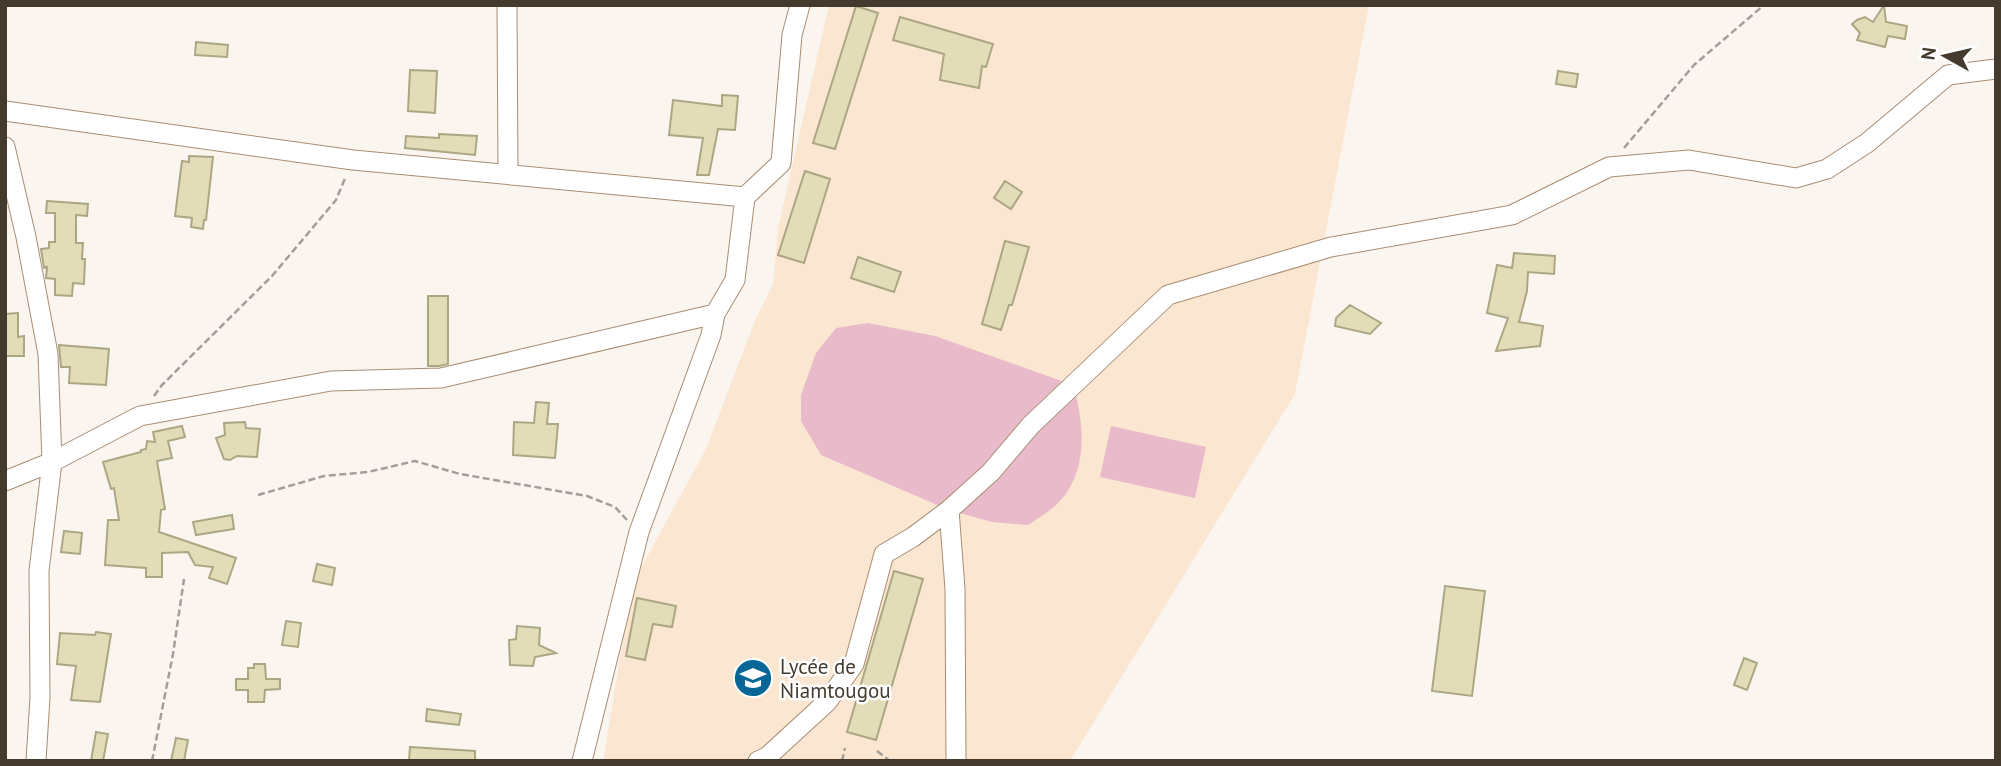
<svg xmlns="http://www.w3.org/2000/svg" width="2001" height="766" font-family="'PT Sans',sans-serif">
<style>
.built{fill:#fbe6d1}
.green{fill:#e9bac9}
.building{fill:#e2ddb8;stroke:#aca783;stroke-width:2}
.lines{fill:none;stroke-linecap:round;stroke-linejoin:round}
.minor-casing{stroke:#a88d73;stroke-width:21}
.path{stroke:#a69d95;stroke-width:2.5;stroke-dasharray:7 3.5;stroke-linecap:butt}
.minor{stroke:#fff;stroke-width:19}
.labels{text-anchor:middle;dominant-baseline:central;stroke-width:5;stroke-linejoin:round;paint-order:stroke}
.poi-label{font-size:21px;fill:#453a2e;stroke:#fff;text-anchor:start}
</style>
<rect width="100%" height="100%" fill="#fbf5f0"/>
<path class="built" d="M829 5H1369L1295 394 1070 761H603L630 597 636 577 706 449 754 323 773 284 778 228Z"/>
<path class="green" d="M868 323 935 336 1073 385C1085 425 1089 475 1055 506 1047 513 1037 519 1028 525L992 522 949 510 821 455 801 421V395L816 353 836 328Z
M1111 426 1206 447 1195 498 1100 477Z"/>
<path class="building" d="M1884 5 1886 22 1907 26 1905 39 1888 36 1885 47 1857 40 1860 33 1852 24 1857 20 1865 17 1873 22Z
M856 6 878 13 835 149 813 143Z
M900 17 993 44 986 67 982 66 979 88 940 80 944 54 893 40Z
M196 42 228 45 227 57 195 55Z
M410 70 437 71 435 113 408 111Z
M1558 71 1578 74 1576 87 1556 84Z
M722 95 738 96 735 130 718 129 709 175H697L703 138 669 135 673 100 722 106Z
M439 134 477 136 475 155 405 148 406 136 439 138Z
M189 156 213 157 206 220H204L203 229 191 227 192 218 175 216 182 161 189 162Z
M805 171 830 179 804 263 778 255Z
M1005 181 1022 192 1011 209 994 198Z
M47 201 88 204 87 216 76 215V243H83L82 259H85L84 284 73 283 72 296 55 295V279L46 278 47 267 44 268 41 249 49 248V242H55V213H46Z
M1005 241 1029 247 1012 305H1009L1001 330 982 324Z
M1514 253 1555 256 1554 274 1528 272 1527 291 1519 322 1543 326 1540 346 1496 351 1508 318 1487 313 1497 265 1512 268Z
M858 257 901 272 894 292 851 278Z
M428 296H448V364L439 366H428Z
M1350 305 1381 323 1370 334 1335 326 1336 318Z
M18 313V337L24 336V356H5V314Z
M59 345 109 349 106 385 69 383 70 367H61Z
M536 402 549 403 547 424H558L555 458 513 455 514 422 534 423Z
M245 422 246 428 260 429 257 457 237 456 230 460 224 459 216 438 225 435 224 423Z
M182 426 185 437 168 441 172 458 157 461 165 509 161 510 159 532 236 558 227 584 209 578 213 567 195 565 188 552 162 553V577H146V568L105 565 108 520H119L114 488 111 489 103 462 141 452V450L146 449 147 441 155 442 153 432Z
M232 515 234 529 196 535 193 522Z
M64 531 82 533 80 554 61 552Z
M317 564 335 568 332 585 313 581Z
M894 571 923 579 876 740 847 732Z
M1445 586 1485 591 1472 696 1432 691Z
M637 598 676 606 672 627 653 624 645 660 626 656Z
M286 621 301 623 298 647 282 645Z
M517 626 540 628 539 645 556 653 535 657 533 666 510 665 509 640 516 639Z
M96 632 111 634 100 702 71 700 76 666 57 664 60 633 95 635Z
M1744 658 1757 663 1747 690 1734 685Z
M254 664H265L266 679H280V689L265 690 264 702H248V690H236V679H248V668H254Z
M427 709 461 714 459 725 426 721Z
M96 732 108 734 103 761H91Z
M176 738 188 740 184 761H171Z
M410 747 475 751V761H409Z"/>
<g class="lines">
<g class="minor-casing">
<path id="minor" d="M507 5 508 174
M5 111 353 160 745 197 781 163 792 35 800 5
M5 147 26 237 48 354 52 462 39 571 40 697 36 761
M5 481 52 462 140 416 331 381 441 378 715 314
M949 510 955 589 956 761
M582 761 639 532 711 335 715 314 735 280 745 197
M758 761 767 757 827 702 854 664 884 554 913 537 949 510 991 472 1031 425 1168 295 1331 247 1512 215 1609 167 1689 160 1796 178 1827 169 1867 143 1948 75 1996 69"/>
</g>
<path class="path" d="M1624 148 1694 65 1764 5
M154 396 162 385 272 276 336 200 346 176
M258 495 324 476 368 472 415 461 460 474 587 496 615 507 627 520
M877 751 890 761
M152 761 173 654 184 579
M842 761 845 748"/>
<use href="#minor" class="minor"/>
</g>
<defs>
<g id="school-disc" transform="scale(2.0125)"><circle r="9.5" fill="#076696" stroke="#fff"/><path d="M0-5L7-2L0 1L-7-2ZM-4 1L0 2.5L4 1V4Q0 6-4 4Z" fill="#fff"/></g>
</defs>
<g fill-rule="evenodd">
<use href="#school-disc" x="753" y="678"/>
</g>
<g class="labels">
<g class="poi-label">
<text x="780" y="666">Lycée de<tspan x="780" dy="24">Niamtougou</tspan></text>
</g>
</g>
<rect width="2001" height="766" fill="none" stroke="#453a2e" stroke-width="14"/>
<g transform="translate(1945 56) rotate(278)" stroke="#ffffff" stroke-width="5" paint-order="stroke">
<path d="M0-5L12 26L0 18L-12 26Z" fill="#453a2e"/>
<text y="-10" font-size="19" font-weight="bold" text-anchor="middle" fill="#453a2e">N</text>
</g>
</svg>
